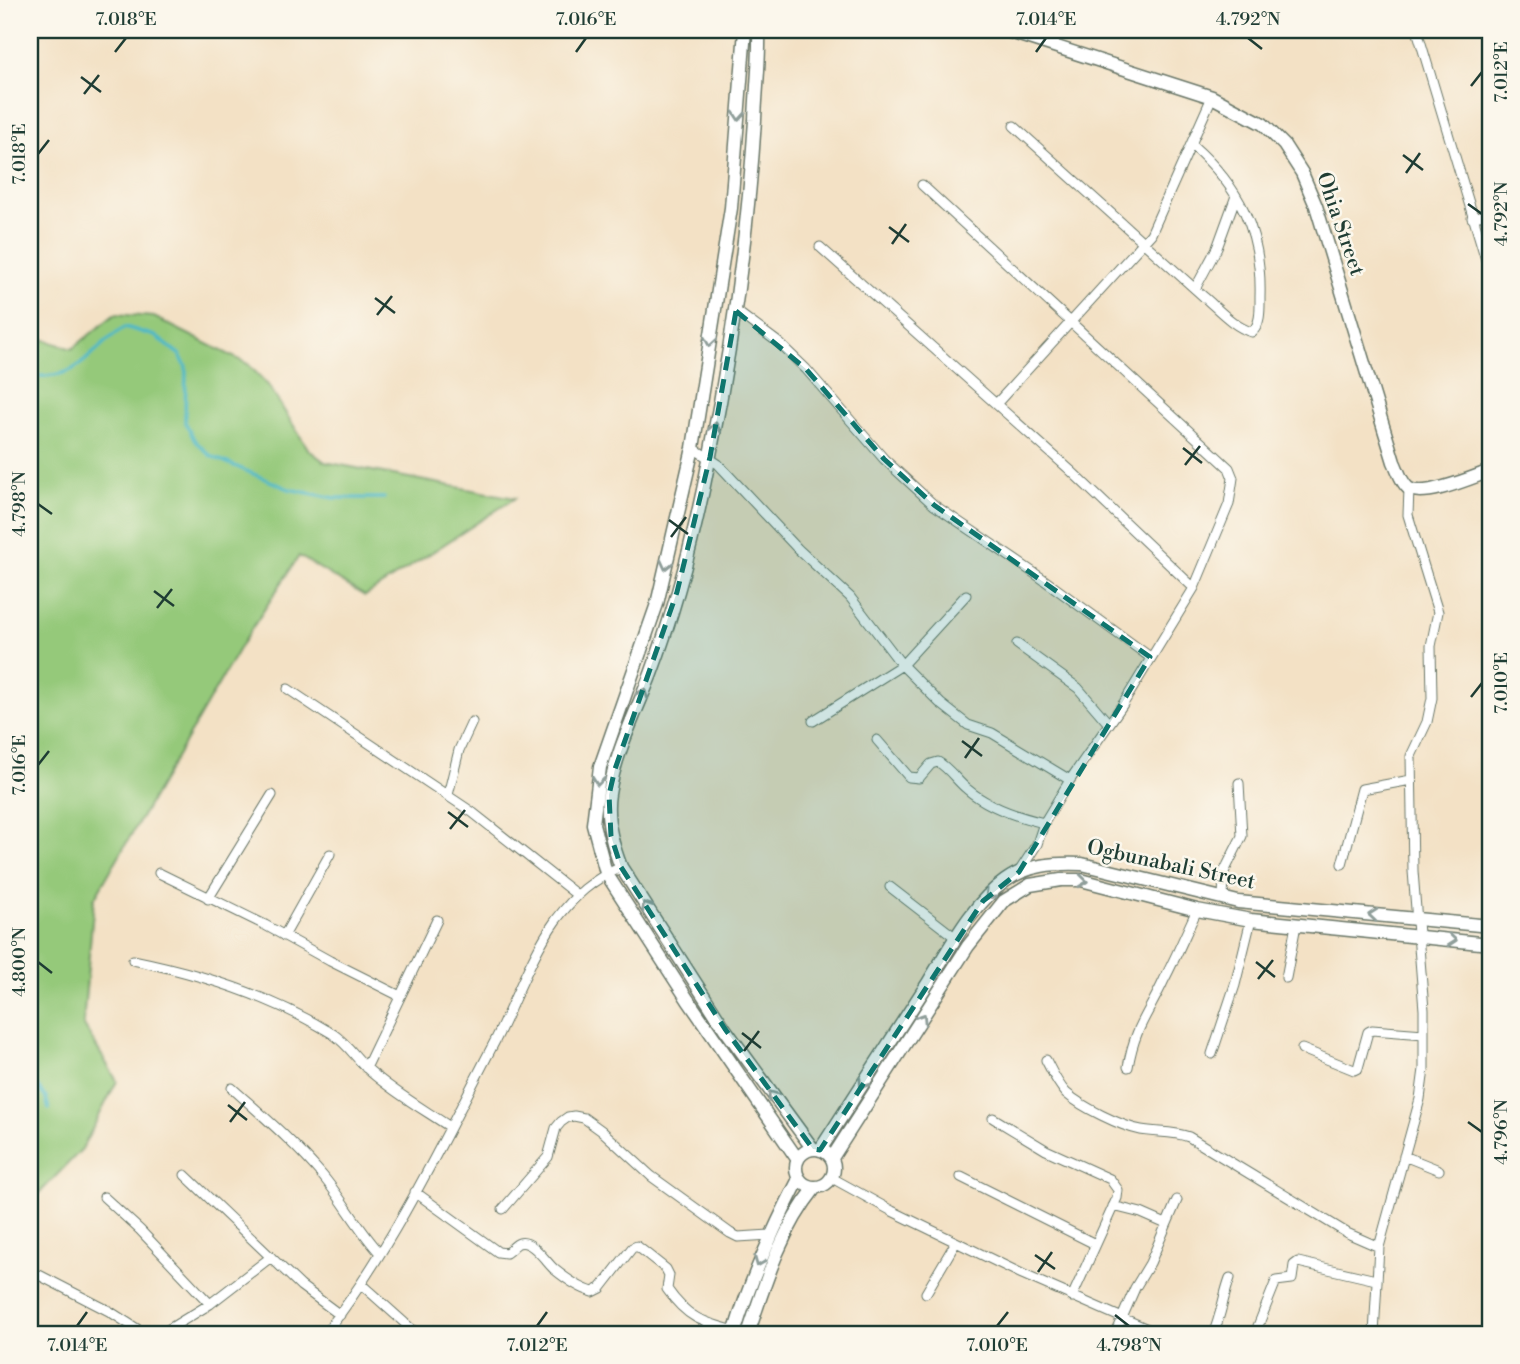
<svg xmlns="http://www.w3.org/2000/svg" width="1520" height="1364" font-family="'Libre Bodoni',serif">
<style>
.green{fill:#95c97a;stroke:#5a8357;stroke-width:2}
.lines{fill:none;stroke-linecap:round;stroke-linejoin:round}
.stream{stroke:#4cb8c7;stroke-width:3.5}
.street-casing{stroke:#697667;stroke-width:11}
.secondary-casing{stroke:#697667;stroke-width:15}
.street{stroke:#fff;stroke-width:9}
.secondary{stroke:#fff;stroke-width:12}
.oneway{stroke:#8f9e9a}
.marked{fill:#0f766e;fill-opacity:0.2;stroke:#0f766e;stroke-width:5;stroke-dasharray:14 9;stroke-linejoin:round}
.ticks{fill:none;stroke:#1f3d34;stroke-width:2.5}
.labels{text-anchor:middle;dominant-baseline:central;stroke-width:5;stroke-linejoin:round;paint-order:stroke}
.street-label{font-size:21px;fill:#1f3d34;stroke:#fbf7ec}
.neatline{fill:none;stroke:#1f3d34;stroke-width:2.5}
.ticks-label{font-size:18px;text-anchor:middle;fill:#1f3d34}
</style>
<rect width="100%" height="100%" fill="#fbf7ec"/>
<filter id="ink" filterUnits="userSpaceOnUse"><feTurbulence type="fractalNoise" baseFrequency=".0143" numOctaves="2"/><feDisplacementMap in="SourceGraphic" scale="14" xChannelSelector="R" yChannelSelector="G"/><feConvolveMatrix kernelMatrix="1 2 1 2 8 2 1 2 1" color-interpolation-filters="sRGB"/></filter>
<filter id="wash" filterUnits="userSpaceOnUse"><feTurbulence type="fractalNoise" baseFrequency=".00686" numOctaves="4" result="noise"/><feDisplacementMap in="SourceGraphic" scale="28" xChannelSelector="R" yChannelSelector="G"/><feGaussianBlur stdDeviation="1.57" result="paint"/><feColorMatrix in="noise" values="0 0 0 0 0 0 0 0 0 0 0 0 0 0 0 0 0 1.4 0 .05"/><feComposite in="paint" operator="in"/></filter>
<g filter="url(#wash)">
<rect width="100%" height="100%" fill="#f3e1c5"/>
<path class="green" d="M115 314 154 317 248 364 268 385 309 450 325 462 515 498 365 596 299 556 240 647 94 899 83 1024 117 1081 82 1149 30 1203V335L72 349Z"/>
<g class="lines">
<path class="stream" d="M30 377C45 376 60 376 73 369 92 358 105 338 125 327L155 336 180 355 186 367 185 422 195 441 211 456 289 489 335 498H384
M30 1077 46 1098 49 1109"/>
</g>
</g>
<g filter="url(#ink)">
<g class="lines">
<g class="street-casing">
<path id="street" d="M1417 30 1490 273
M1014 126 1204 297C1217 308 1235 328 1252 332 1261 324 1260 309 1260 297 1262 232 1240 187 1192 145
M922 185 1229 468 1233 478 1229 504 1194 588 1123 704 1070 780 1044 823 1037 844 1019 872
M1472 218 1490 213
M820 247 1070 470 1194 588
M1195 289 1217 248 1236 196
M736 311 779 343 806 369 884 459 934 505 1040 577 1150 657
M997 403 1151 234 1212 97
M693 448 718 464 798 549 850 597 902 665 940 703 968 725 992 733 1070 780
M1017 644 1078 688 1109 724
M288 689 472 812 577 895
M813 721 902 665 966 595
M877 740 909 777 919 778 931 764 938 762C949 768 957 781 967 789 988 807 1018 817 1044 823
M448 795 459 750 472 722
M1342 864 1362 789 1411 780
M159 873 265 925 330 961 400 996
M890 887 956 938
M208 899 272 795
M1223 899 1224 872 1242 836 1239 783
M284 936 330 854
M133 960C202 974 273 997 333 1034 349 1045 357 1060 371 1072 395 1093 423 1109 450 1127
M1286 978 1296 925
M1302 1049 1354 1070 1358 1068 1368 1032 1372 1030 1424 1034
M1212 1054 1235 985 1251 920
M1046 1060C1052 1072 1057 1083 1066 1093 1082 1107 1120 1126 1141 1130 1158 1133 1173 1131 1189 1137L1347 1233 1379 1247
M1128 1067C1135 1026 1148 1015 1164 980 1176 957 1186 933 1197 910
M366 1068 437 920
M232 1088C263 1116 295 1143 322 1175 343 1200 358 1229 380 1253
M993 1118 1046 1150 1110 1179 1118 1190 1117 1198 1072 1297
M1404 1156 1439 1170
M185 1175 301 1286 340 1315
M961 1177 1095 1244
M832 1178 892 1211 1022 1274 1159 1334
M415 1192 498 1252 506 1253C510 1251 515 1244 519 1243 532 1239 546 1262 554 1269 565 1278 579 1288 593 1292L601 1288 632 1248 637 1246 666 1269 669 1275 667 1289C687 1318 702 1322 735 1331
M104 1197 140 1230 210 1304
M1113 1206 1141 1213 1166 1224
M503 1209 548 1157 556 1128 561 1122 568 1117 574 1116 584 1118 602 1131 651 1176 730 1233 738 1237 770 1235
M39 1275 109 1311 145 1334
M1490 1279V1317
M361 1284 417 1334
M926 1293 956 1242
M1258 1326 1276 1281 1292 1279 1294 1265 1298 1262 1376 1280
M161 1334 210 1304 271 1257
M325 1334C394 1245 444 1139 496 1039 515 1001 531 955 556 920 575 895 592 880 621 867
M1115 1334 1135 1288 1150 1263 1177 1200
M1213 1334C1221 1316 1223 1297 1230 1278
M1374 1334 1379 1247 1420 1099 1424 1069V1010L1413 871 1411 756 1427 722 1432 698 1431 646 1438 612 1408 515 1409 489"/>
</g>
<g class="secondary-casing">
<path id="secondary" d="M745 30 731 208 693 448 657 604 600 767 593 824 606 873 688 1000 798 1160
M759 30C760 60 756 90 755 120 748 232 732 344 710 455 696 529 677 604 651 674 636 713 615 753 609 794 605 818 612 844 621 867L725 1029 813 1149
M1004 30 1212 97 1263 124 1284 145 1302 173 1316 206 1394 462C1398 470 1401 482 1408 488 1423 499 1473 477 1490 471
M796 1168a19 19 0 1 1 38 0a19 19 0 1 1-38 0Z
M820 1150C856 1094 892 1038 928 983 950 948 971 905 1005 881 1028 864 1055 863 1082 864L1238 902 1490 926
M832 1158 968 946 1004 901 1030 885 1061 880H1081L1197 910 1251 920 1490 944
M734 1334C750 1280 773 1229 799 1179
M748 1334C765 1283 781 1230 815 1188"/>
</g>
<use href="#street" class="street"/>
<use href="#secondary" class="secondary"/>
</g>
<defs><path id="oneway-chevron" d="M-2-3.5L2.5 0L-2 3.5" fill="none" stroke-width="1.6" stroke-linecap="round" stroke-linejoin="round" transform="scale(1.75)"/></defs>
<g class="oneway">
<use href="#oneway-chevron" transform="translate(739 116) rotate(95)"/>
<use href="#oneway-chevron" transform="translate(710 342) rotate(99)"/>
<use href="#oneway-chevron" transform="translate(715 427) rotate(-80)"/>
<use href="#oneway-chevron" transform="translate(666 565) rotate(103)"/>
<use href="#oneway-chevron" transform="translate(643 693) rotate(-69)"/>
<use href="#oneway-chevron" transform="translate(598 781) rotate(96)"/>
<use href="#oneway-chevron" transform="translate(1083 881) rotate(6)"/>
<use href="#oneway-chevron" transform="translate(989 895) rotate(135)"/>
<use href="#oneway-chevron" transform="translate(646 906) rotate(-123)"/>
<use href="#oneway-chevron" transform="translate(1373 915) rotate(-175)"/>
<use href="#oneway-chevron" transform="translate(1452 940) rotate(5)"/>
<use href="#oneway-chevron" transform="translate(922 1018) rotate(-57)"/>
<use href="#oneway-chevron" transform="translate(863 1084) rotate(123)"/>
<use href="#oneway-chevron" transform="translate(772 1095) rotate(-127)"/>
<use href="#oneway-chevron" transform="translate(759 1262) rotate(112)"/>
</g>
</g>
<path class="marked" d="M736 311 806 369 884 459 934 505 1150 657 1019 872 983 901 820 1150 813 1149 725 1029 621 867 611 836 609 795 615 769 677 592 710 457Z"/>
<path class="ticks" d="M1248 38 1262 49M115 52 126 38M576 52 586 38M1036 52 1046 38M81 77 101 92M1471 86 1482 72M84 94 99 75M38 154 49 140M1403 155 1423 170M1406 173 1420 153M1468 204 1482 214M889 227 909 242M892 244 906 224M375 298 395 313M377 315 392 296M1183 448 1202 463M1185 465 1200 446M38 504 52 514M669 520 688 534M671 537 686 517M154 591 174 606M157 608 172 589M1471 697 1482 683M962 741 982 756M965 758 979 738M38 765 49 751M448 812 468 827M450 829 465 810M38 962 52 973M1256 962 1275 977M1258 979 1273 960M742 1033 761 1048M744 1051 759 1031M228 1105 247 1120M230 1122 245 1102M1468 1122 1482 1132M1035 1255 1055 1269M1038 1272 1052 1252M1115 1315 1129 1326M77 1326 87 1312M537 1326 547 1312M997 1326 1008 1312"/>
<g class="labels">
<g class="street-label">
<text transform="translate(1340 224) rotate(71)">Ohia Street</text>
<text transform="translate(1171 865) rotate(12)">Ogbunabali Street</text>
</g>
</g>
<rect width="1520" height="1364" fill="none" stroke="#fbf7ec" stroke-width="77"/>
<rect x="38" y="38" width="1444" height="1288" class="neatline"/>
<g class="ticks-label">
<text x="126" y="25">7.018°E</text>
<text x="586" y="25">7.016°E</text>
<text x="1046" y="25">7.014°E</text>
<text x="1248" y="25">4.792°N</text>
<text transform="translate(1501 72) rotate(-90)" y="6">7.012°E</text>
<text transform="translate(19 154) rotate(-90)" y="6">7.018°E</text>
<text transform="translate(1501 214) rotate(-90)" y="6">4.792°N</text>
<text transform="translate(19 504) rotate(-90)" y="6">4.798°N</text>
<text transform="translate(1501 683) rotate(-90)" y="6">7.010°E</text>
<text transform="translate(19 765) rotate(-90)" y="6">7.016°E</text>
<text transform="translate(19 962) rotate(-90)" y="6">4.800°N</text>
<text transform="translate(1501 1132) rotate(-90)" y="6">4.796°N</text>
<text x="77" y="1351">7.014°E</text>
<text x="537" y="1351">7.012°E</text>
<text x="997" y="1351">7.010°E</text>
<text x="1129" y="1351">4.798°N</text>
</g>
</svg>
